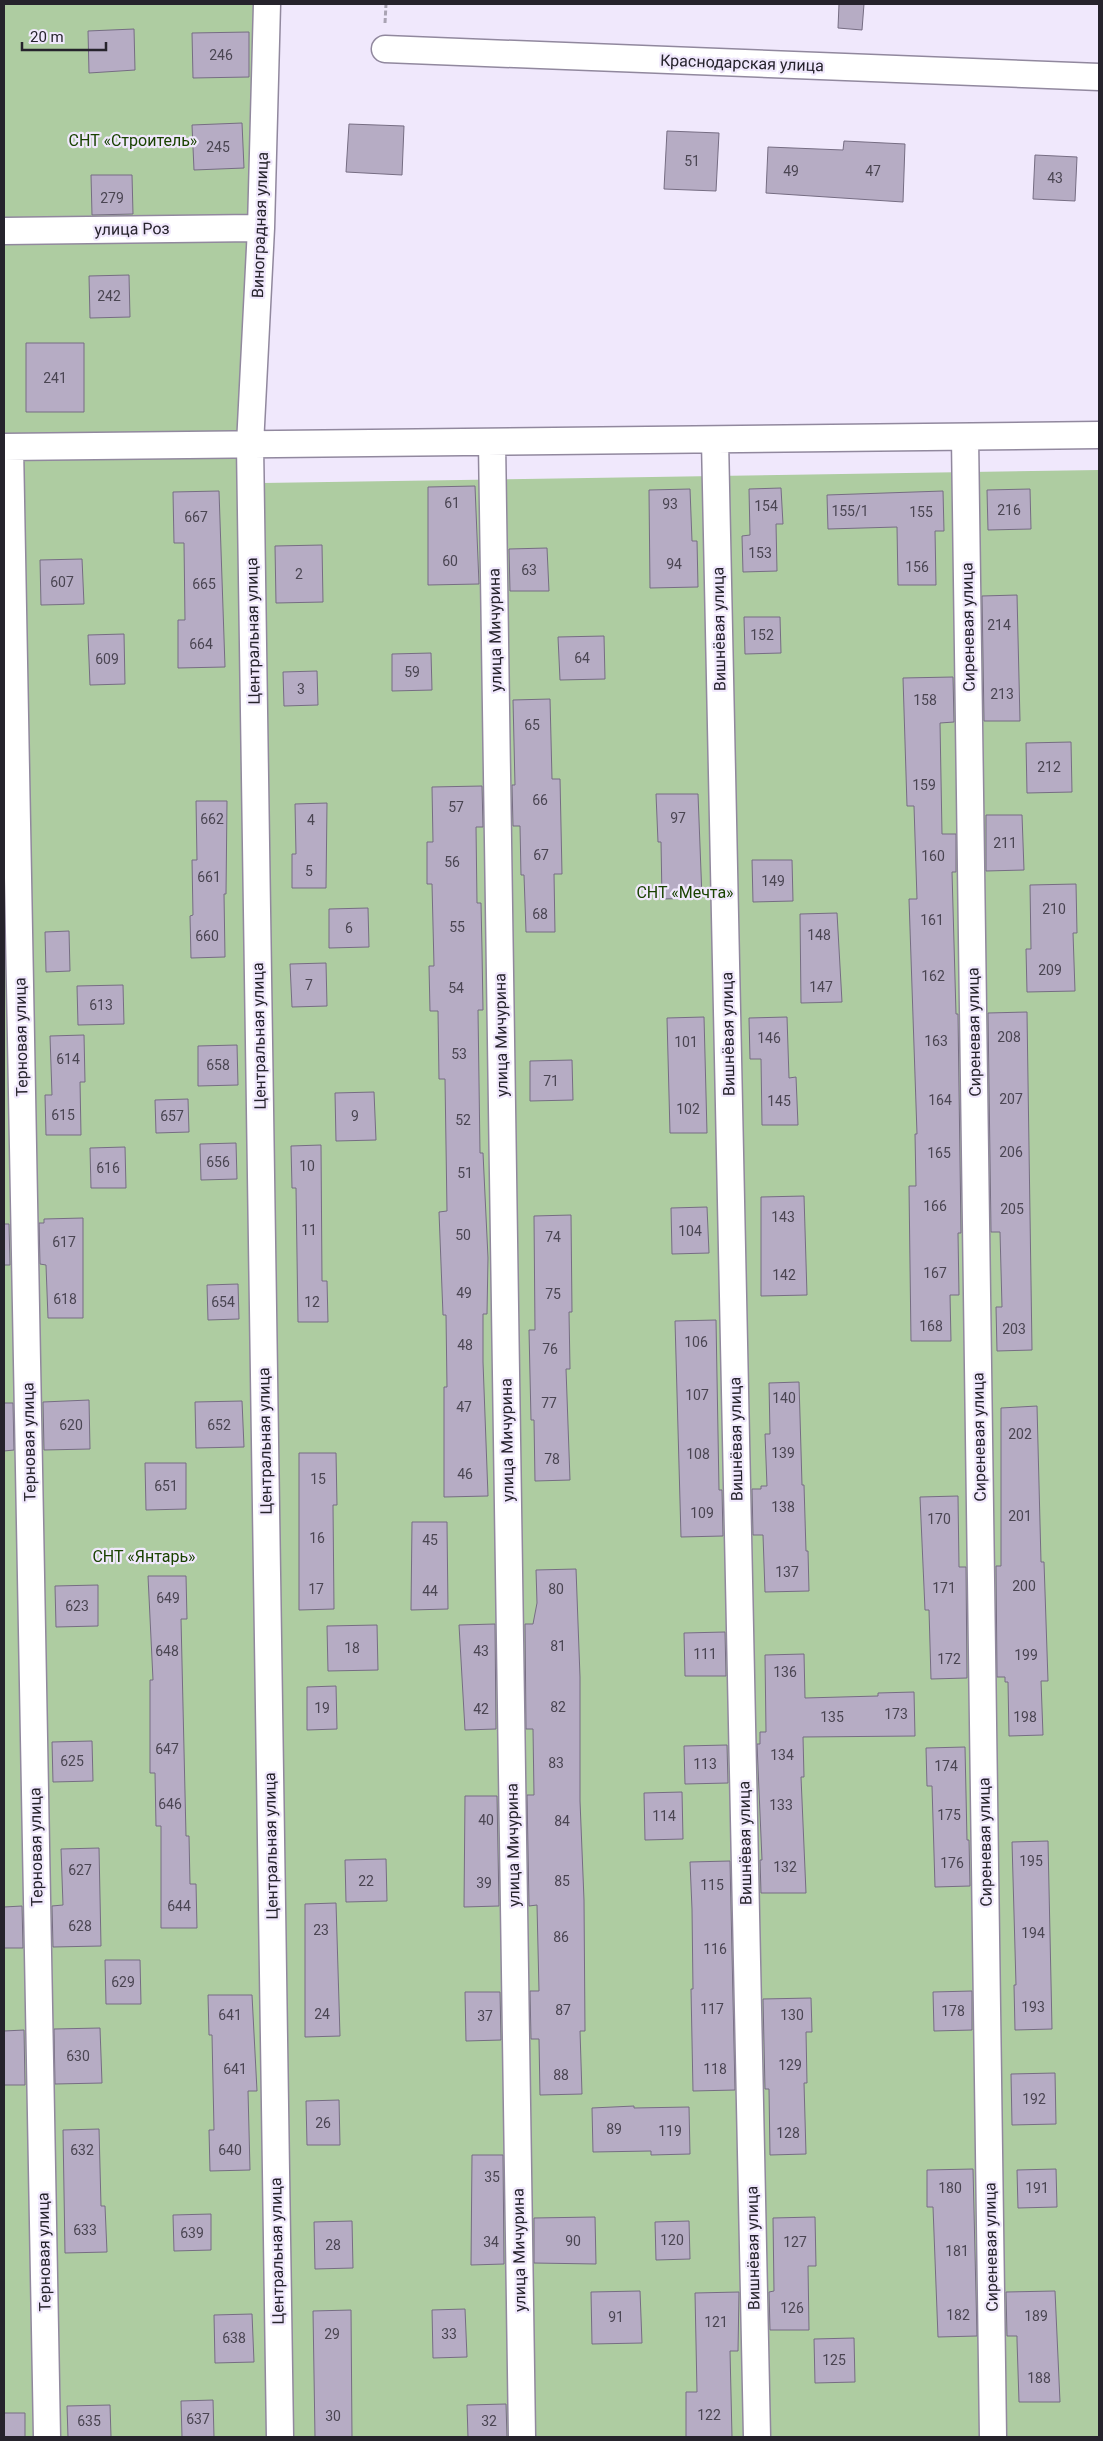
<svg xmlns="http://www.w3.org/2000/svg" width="1103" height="2441" font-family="Roboto,sans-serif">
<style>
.green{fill:#aecca1}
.building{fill:#b6acc4;stroke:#766d83}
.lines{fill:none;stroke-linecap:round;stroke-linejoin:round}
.minor-casing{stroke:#91889e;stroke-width:29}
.path{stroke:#a9a3b3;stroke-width:3;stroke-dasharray:5 2.5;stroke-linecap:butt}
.minor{stroke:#fff;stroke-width:26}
.labels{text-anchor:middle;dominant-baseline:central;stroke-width:4.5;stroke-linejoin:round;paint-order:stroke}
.number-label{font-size:14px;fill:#4a4552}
.street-label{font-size:16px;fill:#26232c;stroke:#f0e8fc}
.park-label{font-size:16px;fill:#194200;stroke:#f0e8fc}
</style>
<rect width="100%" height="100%" fill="#f0e8fc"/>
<path class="green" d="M4 4H267L262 483 1099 470V2437H4Z"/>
<path class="building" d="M839 4H864L862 30 838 28Z
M134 29 135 70 89 73 88 31Z
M249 32V77L193 78 192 33Z
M242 123 244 168 194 170 192 125Z
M349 124 404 126 402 175 346 172Z
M667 131 719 133 716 191 664 189Z
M844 141 905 144 903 202 766 193 768 147 843 150Z
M1035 155 1077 157 1075 201 1033 199Z
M91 175H132L133 214 92 215Z
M129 275 130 317 90 318 89 276Z
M26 343H84V412H26Z
M475 486 479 584 428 585V487Z
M781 488 783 524H776L777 571 743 572 742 536 750 535 749 489Z
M690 489 692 541H697L698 587 650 588 649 490Z
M1030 489 1031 529 988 530 987 490Z
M219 491 225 667 178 668V620H185L184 543H174L173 492Z
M943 491 944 531H935L936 585H898L897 527 828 529 827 495Z
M322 545 323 602 276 603 275 546Z
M547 548 549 591H510L509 549Z
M82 559 84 604 41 605 40 560Z
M1017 595 1020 721H984L982 596Z
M744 617H780L781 653 745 654Z
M124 634 125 684 90 685 88 635Z
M604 636 605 679 560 680 558 637Z
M431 653 432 690 392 691V654Z
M317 671 318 705 284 706 283 672Z
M953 677 954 722 940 723 942 834H956V872H952L956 1014H958L961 1233H958L959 1295H950L951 1341H911L909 1186H916L915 1134H917L909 899H917L914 806H907L903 678Z
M550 699 552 779H560L562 874H554L555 932H526L524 875H521L520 826H513L512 785H515L513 700Z
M1071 742 1072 792 1027 793 1026 743Z
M482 786 483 827H476L477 903H481L482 950 483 1010H478L480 1153H483L488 1258 487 1314H483V1362L488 1496 444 1497V1387H447L446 1315H443L439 1212 447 1211 445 1079H439L438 1011H430L429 966H434L432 884H427V842H433L432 787Z
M656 794H698L702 898 662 899 661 842H658Z
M196 801H227L226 894H224L225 957 191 958 190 916 193 915 192 860H197Z
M327 803 326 888H292V854H296L295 804Z
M986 815H1022L1024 870 986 871Z
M752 860H792L793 901 753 902Z
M1076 884 1077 933H1073L1075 991 1027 992 1026 949H1031L1030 885Z
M368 908 369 947 329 948V909Z
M837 913 842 1002 801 1003 800 914Z
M69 931 70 971 46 972 45 932Z
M326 963 327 1006 292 1007 290 964Z
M123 985 124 1024 78 1025 77 986Z
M1027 1012 1032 1350 997 1351 996 1307H1002L1000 1232H991L988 1013Z
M704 1017 707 1133H670L667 1018Z
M787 1017 789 1078 796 1077 798 1125H762L761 1059H750L749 1018Z
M84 1035 85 1082H80L81 1135H46L45 1095H52L50 1036Z
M237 1045 238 1085 198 1086V1046Z
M572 1060 573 1100 530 1101V1061Z
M374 1092 376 1140 336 1141 335 1093Z
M188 1099 189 1132 156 1133 155 1100Z
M236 1143 237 1179 201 1180 200 1144Z
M321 1145 322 1281H327L328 1322H298L296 1188H292L291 1146Z
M125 1147 126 1188H91L90 1148Z
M804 1196 807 1295 761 1296V1197Z
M707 1207 709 1253 672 1254 671 1208Z
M571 1215 572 1312H569L570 1369H566L570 1480 535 1481 534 1420H531L529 1330H535L534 1216Z
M83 1218V1318H48L46 1265 40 1264 39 1223H44V1219Z
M4 1224H9L10 1265H4Z
M238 1284 239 1319 208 1320 207 1285Z
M716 1320 719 1490H722L723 1536 681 1537 675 1321Z
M799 1382 802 1485H804L806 1551H808L809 1591 765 1592 763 1535H753L752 1489H761V1486H767L765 1434H770L769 1383Z
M89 1400 90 1449 44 1450 43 1402Z
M242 1401 244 1447 196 1448 195 1402Z
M4 1403H13L14 1450 4 1451Z
M1037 1406 1041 1562H1044L1048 1681H1041L1043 1735 1009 1736 1008 1682H1005V1677H997L996 1566H1001V1408Z
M299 1453H336L337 1505H333L334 1609 299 1610Z
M145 1463H186V1509L146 1510Z
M958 1496 959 1567H966L967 1678 931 1679 929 1610H925L920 1497Z
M412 1522H447L448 1609 411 1610Z
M576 1569 580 1677V1801L584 1900 585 2031H580L582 2094 540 2095 539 2039H531L530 1991H539L537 1905 529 1906 527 1795H534L533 1729H526L525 1624H533L537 1603 536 1570Z
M148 1576H186L187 1619H181L186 1836H189L190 1884H196L197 1928H161V1826H156L155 1773H150V1680H153Z
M98 1585V1626L56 1627 55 1586Z
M495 1624 496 1729 465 1730 459 1625Z
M377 1625 378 1670 328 1671 327 1626Z
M725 1632 726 1676H685L684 1633Z
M804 1654 805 1698 878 1696V1693L914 1692 915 1736 803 1737 804 1777H801L806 1893H761L760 1860H762L757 1744H760V1732H766L765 1655Z
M336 1686 337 1729 307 1730V1687Z
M92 1741 93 1781 53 1782 52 1742Z
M727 1745 728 1783 685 1784 684 1746Z
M965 1747 967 1840H969L970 1886 935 1887 932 1786H927L926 1748Z
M682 1792 683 1839 645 1840 644 1793Z
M465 1796H497L499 1906 464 1907Z
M1048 1841 1052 2029 1015 2030 1014 1985H1016L1012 1842Z
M99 1848 101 1946 53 1947 52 1906 63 1905 61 1849Z
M386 1859 387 1901 346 1902 345 1860Z
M730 1861 735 2090 693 2091 691 1989H693L692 1909 690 1862Z
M336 1903 340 2036 305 2037V1904Z
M22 1906 23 1948H4V1907Z
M105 1960H140L141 2004H106Z
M972 1991V2030L934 2031 933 1992Z
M465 1992H500L501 2040 466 2041Z
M208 1995H252L257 2091H248L250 2170 210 2171 209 2130H214L212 2035H209Z
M811 1998 812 2032H806L807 2083H804L806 2154 770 2155 769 2089H765L763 1999Z
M100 2028 102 2083 55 2084 54 2029Z
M24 2030 25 2085H4V2031Z
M1055 2073 1056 2124 1012 2125 1011 2074Z
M339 2100 340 2145H307L306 2101Z
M634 2106V2108L689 2107 690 2154 651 2155V2151L593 2152 592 2108Z
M99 2129 101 2206H105L107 2252 65 2253 63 2130Z
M472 2155H503L504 2264 471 2265Z
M973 2169 977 2336 938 2337 933 2207H927V2170Z
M1056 2169 1057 2207 1018 2208 1017 2170Z
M211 2214V2250L174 2251 173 2215Z
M595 2217 596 2264 534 2263V2218Z
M815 2217 816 2266H808L809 2330H770L769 2292 774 2291 773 2218Z
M352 2221 353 2268 315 2269 314 2222Z
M689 2221 690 2259 656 2260 655 2222Z
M640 2291 642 2343 592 2344 591 2292Z
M1055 2291 1060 2402H1019L1017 2340V2336H1007L1006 2292Z
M739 2292 738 2351H730L732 2437H686V2392H697L695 2293Z
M465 2309 467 2357 433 2358 432 2310Z
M351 2310 352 2437H315L313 2311Z
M252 2314 254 2362 215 2363 214 2315Z
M854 2338 855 2382 815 2383 814 2339Z
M213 2400 214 2437H182L181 2401Z
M506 2404 507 2437H468L467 2405Z
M110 2405 111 2437H68L67 2406Z
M4 2413H25V2437H4Z"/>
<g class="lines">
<g class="minor-casing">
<path id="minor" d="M267 4 261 228 250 445 280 2437
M385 49 1099 77
M4 231 261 228
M965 437 993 2437
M715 440 757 2437
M492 442 522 2437
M4 447 1099 435
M10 447 47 2437"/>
</g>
<path class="path" d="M385 23 386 4"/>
<use href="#minor" class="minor"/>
</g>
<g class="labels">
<g class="number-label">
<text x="221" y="55">246</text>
<text x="218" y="147">245</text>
<text x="692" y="161">51</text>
<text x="791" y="171">49</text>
<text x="873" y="171">47</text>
<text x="1055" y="178">43</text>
<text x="112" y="198">279</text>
<text x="109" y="296">242</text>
<text x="55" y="378">241</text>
<text x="452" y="503">61</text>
<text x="670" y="504">93</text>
<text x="766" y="506">154</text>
<text x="1009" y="510">216</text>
<text x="850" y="511">155/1</text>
<text x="921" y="512">155</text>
<text x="196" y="517">667</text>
<text x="760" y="553">153</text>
<text x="450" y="561">60</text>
<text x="674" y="564">94</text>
<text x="917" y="567">156</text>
<text x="529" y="570">63</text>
<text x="299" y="574">2</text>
<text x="62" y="582">607</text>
<text x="204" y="584">665</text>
<text x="999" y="625">214</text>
<text x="762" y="635">152</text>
<text x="201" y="644">664</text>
<text x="582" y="658">64</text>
<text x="107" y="659">609</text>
<text x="412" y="672">59</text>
<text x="301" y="689">3</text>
<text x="1002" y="694">213</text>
<text x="925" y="700">158</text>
<text x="532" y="725">65</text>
<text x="1049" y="767">212</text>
<text x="924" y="785">159</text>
<text x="540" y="800">66</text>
<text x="456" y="807">57</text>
<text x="678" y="818">97</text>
<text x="212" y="819">662</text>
<text x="311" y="820">4</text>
<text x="1005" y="843">211</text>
<text x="541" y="855">67</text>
<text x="933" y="856">160</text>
<text x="452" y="862">56</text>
<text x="309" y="871">5</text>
<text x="209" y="877">661</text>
<text x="773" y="881">149</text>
<text x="1054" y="909">210</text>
<text x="540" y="914">68</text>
<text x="932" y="920">161</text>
<text x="457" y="927">55</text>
<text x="349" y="928">6</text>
<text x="819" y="935">148</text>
<text x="207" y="936">660</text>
<text x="1050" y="970">209</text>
<text x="933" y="976">162</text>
<text x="309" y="985">7</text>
<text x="821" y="987">147</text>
<text x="456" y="988">54</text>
<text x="101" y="1005">613</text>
<text x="1009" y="1037">208</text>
<text x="769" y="1038">146</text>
<text x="936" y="1041">163</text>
<text x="686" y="1042">101</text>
<text x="459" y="1054">53</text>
<text x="68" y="1059">614</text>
<text x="218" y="1065">658</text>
<text x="551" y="1081">71</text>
<text x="1011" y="1099">207</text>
<text x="940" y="1100">164</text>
<text x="779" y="1101">145</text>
<text x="688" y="1109">102</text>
<text x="63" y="1115">615</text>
<text x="172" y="1116">657</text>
<text x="355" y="1116">9</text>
<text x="463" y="1120">52</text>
<text x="1011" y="1152">206</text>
<text x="939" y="1153">165</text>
<text x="218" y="1162">656</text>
<text x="307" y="1166">10</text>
<text x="108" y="1168">616</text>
<text x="465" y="1173">51</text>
<text x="935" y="1206">166</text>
<text x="1012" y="1209">205</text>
<text x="783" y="1217">143</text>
<text x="309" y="1230">11</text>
<text x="690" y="1231">104</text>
<text x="463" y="1235">50</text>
<text x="553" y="1237">74</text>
<text x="64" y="1242">617</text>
<text x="935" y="1273">167</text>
<text x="784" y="1275">142</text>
<text x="464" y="1293">49</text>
<text x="553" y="1294">75</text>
<text x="65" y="1299">618</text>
<text x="223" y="1302">654</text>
<text x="312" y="1302">12</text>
<text x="931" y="1326">168</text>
<text x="1014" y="1329">203</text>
<text x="696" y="1342">106</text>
<text x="465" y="1345">48</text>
<text x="550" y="1349">76</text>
<text x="697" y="1395">107</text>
<text x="784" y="1398">140</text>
<text x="549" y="1403">77</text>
<text x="464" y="1407">47</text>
<text x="71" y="1425">620</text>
<text x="219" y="1425">652</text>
<text x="1020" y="1434">202</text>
<text x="783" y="1453">139</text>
<text x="698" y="1454">108</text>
<text x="552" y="1459">78</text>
<text x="465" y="1474">46</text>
<text x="318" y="1479">15</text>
<text x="166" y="1486">651</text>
<text x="783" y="1507">138</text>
<text x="702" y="1513">109</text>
<text x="1020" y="1516">201</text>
<text x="939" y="1519">170</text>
<text x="317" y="1538">16</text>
<text x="430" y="1540">45</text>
<text x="787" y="1572">137</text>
<text x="1024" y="1586">200</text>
<text x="944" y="1588">171</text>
<text x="316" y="1589">17</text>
<text x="556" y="1589">80</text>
<text x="430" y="1591">44</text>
<text x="168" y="1598">649</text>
<text x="77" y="1606">623</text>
<text x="558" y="1646">81</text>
<text x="352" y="1648">18</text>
<text x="167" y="1651">648</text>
<text x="481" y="1651">43</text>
<text x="705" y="1654">111</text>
<text x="1026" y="1655">199</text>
<text x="949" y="1659">172</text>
<text x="785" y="1672">136</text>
<text x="558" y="1707">82</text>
<text x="322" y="1708">19</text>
<text x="481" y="1709">42</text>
<text x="896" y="1714">173</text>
<text x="832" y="1717">135</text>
<text x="1025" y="1717">198</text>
<text x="167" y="1749">647</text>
<text x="782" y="1755">134</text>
<text x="72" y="1761">625</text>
<text x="556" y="1763">83</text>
<text x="705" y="1764">113</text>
<text x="946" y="1766">174</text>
<text x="170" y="1804">646</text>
<text x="781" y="1805">133</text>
<text x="949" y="1815">175</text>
<text x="664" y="1816">114</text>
<text x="486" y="1820">40</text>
<text x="562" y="1821">84</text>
<text x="1031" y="1861">195</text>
<text x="952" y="1863">176</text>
<text x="785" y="1867">132</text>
<text x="80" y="1870">627</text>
<text x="366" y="1881">22</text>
<text x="562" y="1881">85</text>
<text x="484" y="1883">39</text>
<text x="712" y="1885">115</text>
<text x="179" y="1906">644</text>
<text x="80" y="1926">628</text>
<text x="321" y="1930">23</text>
<text x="1033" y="1933">194</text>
<text x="561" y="1937">86</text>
<text x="715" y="1949">116</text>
<text x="123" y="1982">629</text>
<text x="1033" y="2007">193</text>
<text x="712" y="2009">117</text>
<text x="563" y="2010">87</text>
<text x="953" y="2011">178</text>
<text x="322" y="2014">24</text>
<text x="230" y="2015">641</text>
<text x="792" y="2015">130</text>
<text x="485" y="2016">37</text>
<text x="78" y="2056">630</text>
<text x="790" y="2065">129</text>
<text x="235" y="2069">641</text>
<text x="715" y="2069">118</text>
<text x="561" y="2075">88</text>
<text x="1034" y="2099">192</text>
<text x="323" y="2123">26</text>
<text x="614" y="2129">89</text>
<text x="670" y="2131">119</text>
<text x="788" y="2133">128</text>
<text x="82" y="2150">632</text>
<text x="230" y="2150">640</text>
<text x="492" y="2177">35</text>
<text x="950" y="2188">180</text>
<text x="1037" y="2188">191</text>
<text x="85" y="2230">633</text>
<text x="192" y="2233">639</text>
<text x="672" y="2240">120</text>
<text x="573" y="2241">90</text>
<text x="491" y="2242">34</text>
<text x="795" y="2242">127</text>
<text x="333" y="2245">28</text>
<text x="957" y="2251">181</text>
<text x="792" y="2308">126</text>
<text x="958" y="2315">182</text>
<text x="1036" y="2316">189</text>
<text x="616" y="2317">91</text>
<text x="716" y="2322">121</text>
<text x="332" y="2334">29</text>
<text x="449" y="2334">33</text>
<text x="234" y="2338">638</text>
<text x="834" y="2360">125</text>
<text x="1039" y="2378">188</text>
<text x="709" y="2415">122</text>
<text x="333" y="2416">30</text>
<text x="198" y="2419">637</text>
<text x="89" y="2421">635</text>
<text x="489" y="2421">32</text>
</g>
<g class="street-label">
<text transform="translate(742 63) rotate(2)">Краснодарская улица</text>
<text transform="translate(260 225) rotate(-88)">Виноградная улица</text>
<text transform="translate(132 229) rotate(-1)">улица Роз</text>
<text transform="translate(968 627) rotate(-91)">Сиреневая улица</text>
<text transform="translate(719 629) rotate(-91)">Вишнёвая улица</text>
<text transform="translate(495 630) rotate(-91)">улица Мичурина</text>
<text transform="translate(253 631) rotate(-91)">Центральная улица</text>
<text transform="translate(974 1032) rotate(-91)">Сиреневая улица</text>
<text transform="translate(728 1034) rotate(-91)">Вишнёвая улица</text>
<text transform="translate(501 1035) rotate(-91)">улица Мичурина</text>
<text transform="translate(259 1036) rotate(-91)">Центральная улица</text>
<text transform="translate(21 1037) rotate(-91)">Терновая улица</text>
<text transform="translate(979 1437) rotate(-91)">Сиреневая улица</text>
<text transform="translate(736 1439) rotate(-91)">Вишнёвая улица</text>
<text transform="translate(507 1440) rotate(-91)">улица Мичурина</text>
<text transform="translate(265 1441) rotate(-91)">Центральная улица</text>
<text transform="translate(29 1442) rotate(-91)">Терновая улица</text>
<text transform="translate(985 1842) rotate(-91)">Сиреневая улица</text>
<text transform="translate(745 1843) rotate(-91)">Вишнёвая улица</text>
<text transform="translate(513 1845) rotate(-91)">улица Мичурина</text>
<text transform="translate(271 1846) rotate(-91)">Центральная улица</text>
<text transform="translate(36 1847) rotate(-91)">Терновая улица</text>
<text transform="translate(991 2247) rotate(-91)">Сиреневая улица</text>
<text transform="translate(753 2248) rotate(-91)">Вишнёвая улица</text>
<text transform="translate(519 2250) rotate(-91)">улица Мичурина</text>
<text transform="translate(277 2251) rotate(-91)">Центральная улица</text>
<text transform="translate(44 2252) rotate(-91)">Терновая улица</text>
</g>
<g class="park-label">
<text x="133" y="140">СНТ «Строитель»</text>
<text x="685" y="892">СНТ «Мечта»</text>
<text x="144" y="1556">СНТ «Янтарь»</text>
</g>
</g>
<rect width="1103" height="2441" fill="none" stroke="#26232c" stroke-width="10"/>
<path d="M22 42v8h84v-8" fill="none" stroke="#26232c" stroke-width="2.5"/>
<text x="30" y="42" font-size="15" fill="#26232c" stroke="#f0e8fc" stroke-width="4" paint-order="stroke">20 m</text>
</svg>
